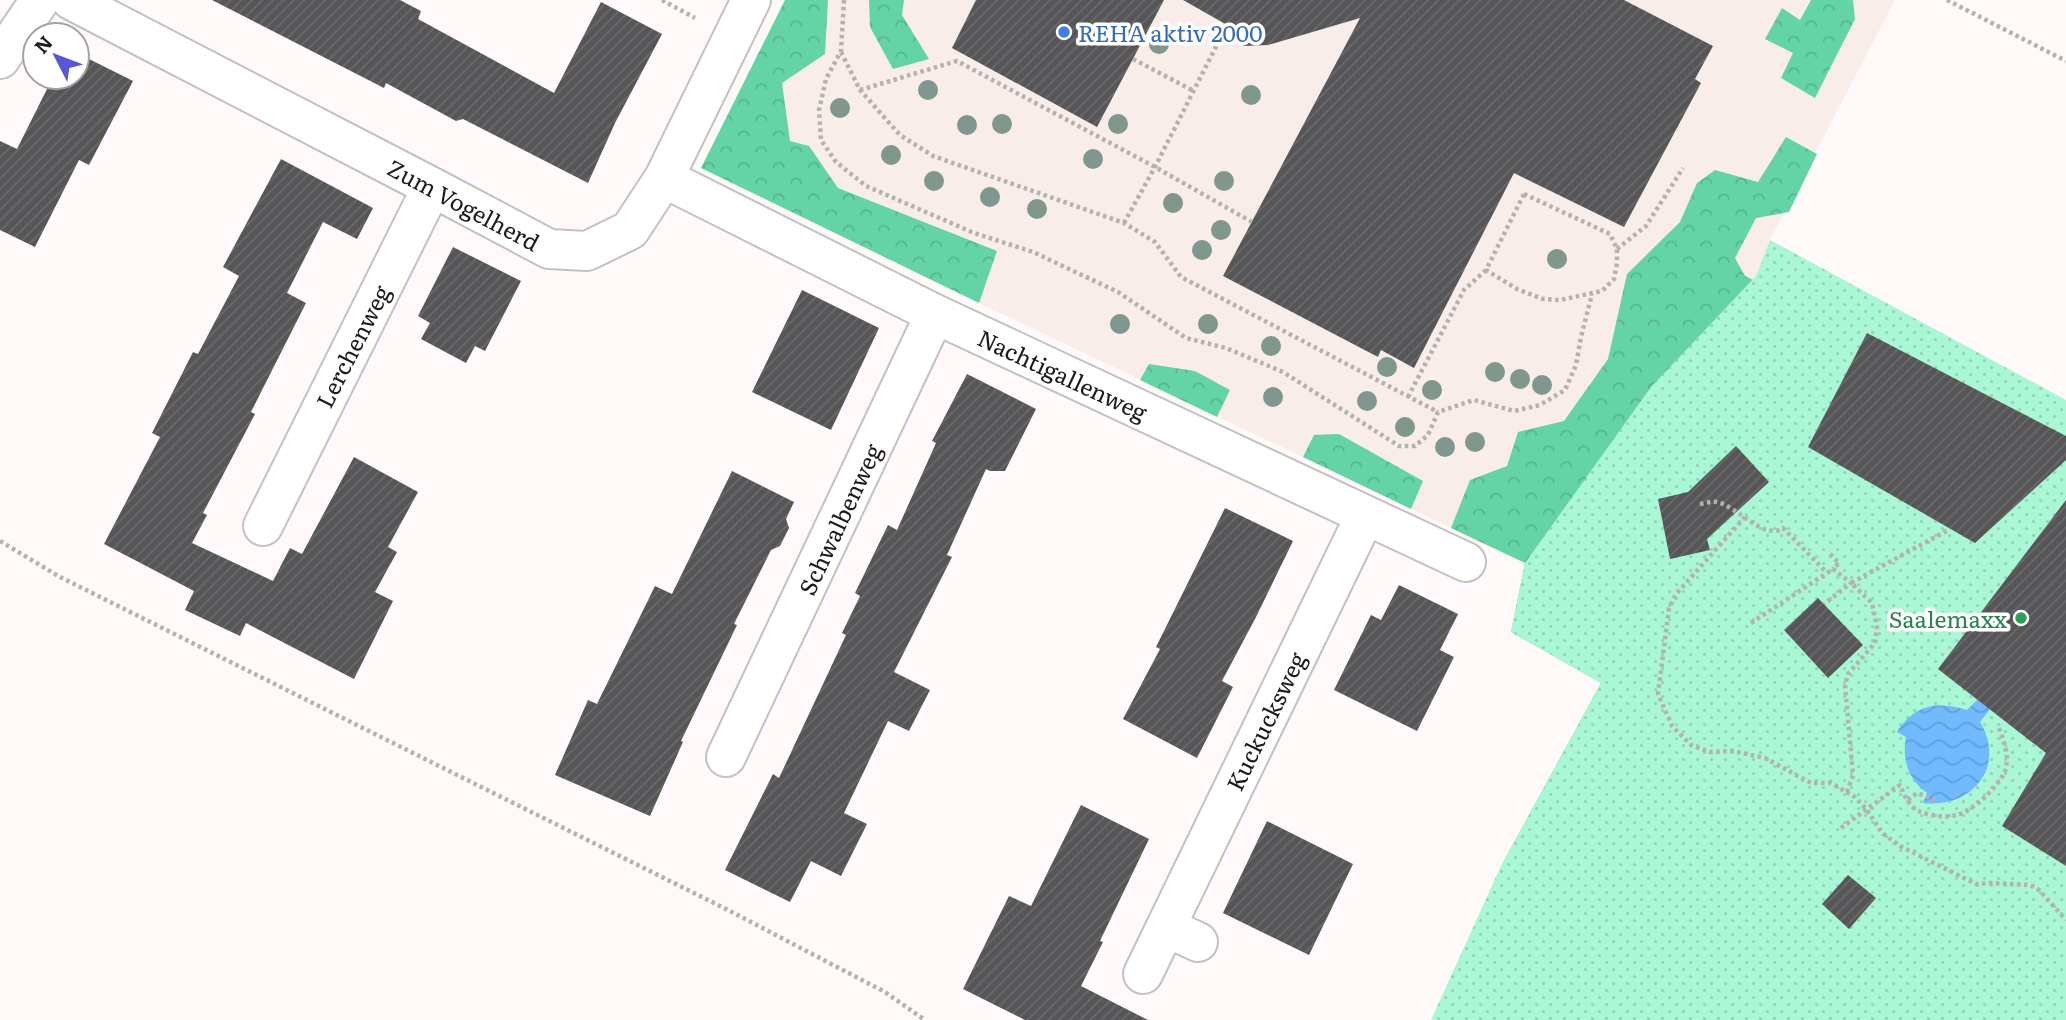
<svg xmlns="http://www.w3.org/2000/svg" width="2066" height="1020" font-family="Literata,serif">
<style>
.built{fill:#f9ede9}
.forest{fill:url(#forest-crowns)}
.park{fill:url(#park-dots)}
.water{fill:url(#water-waves)}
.building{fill:url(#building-hatch)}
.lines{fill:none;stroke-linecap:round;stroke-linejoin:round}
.minor-casing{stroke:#c5c1c0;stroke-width:42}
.path{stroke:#b5b1b1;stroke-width:4.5;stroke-dasharray:3.5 3.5;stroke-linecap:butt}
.minor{stroke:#fff;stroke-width:38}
.tree{fill:#7f978c}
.shop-dot{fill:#3f7fe0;stroke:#fff;stroke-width:2.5}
.leisure-dot{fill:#2e9e5b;stroke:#fff;stroke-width:2.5}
.labels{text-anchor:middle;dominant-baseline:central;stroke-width:7;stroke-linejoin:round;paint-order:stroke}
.shop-label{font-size:23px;fill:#366cbe;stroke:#fff;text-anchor:start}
.street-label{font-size:23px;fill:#1c1a1a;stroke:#fff}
.leisure-label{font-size:23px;fill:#27864d;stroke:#fff;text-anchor:end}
</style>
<defs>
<pattern id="forest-crowns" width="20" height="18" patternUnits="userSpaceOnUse" patternTransform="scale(1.75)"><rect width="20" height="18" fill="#64d3a5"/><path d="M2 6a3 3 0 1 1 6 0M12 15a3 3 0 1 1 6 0" fill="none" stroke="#56b58d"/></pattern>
<pattern id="park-dots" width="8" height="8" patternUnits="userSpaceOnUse" patternTransform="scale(1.75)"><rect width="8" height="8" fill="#a9f7d4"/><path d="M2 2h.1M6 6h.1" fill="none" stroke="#91d3b5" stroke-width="1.8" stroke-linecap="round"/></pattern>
<pattern id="water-waves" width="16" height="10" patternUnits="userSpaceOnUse" patternTransform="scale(1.75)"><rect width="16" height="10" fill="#70bafd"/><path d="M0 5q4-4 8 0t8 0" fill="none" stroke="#609fd8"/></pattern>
<pattern id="building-hatch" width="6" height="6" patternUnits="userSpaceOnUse" patternTransform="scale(1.75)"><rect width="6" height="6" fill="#565558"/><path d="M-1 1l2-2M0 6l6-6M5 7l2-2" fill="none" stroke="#6a696c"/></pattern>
</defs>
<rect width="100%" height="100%" fill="#fffaf9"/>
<path class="built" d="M785 0H1895L1770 240 1756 276 1651 387 1525 563 979 303 701 168Z"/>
<path class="forest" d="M785 0H828L825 54 782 83 790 141 809 146 838 188 997 251 979 303 701 168Z
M869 0H904L902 15 929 59 893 69 870 27Z
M1811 0H1853L1855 19 1815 98 1781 78 1793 53 1765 39 1782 8 1800 20Z
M1786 137 1817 154 1789 212 1756 218 1735 258 1745 276 1817 312 1685 596 1500 868 1601 683 1511 632 1525 563 1451 528 1470 480 1507 466 1518 432 1564 421 1608 359 1627 274 1680 222 1697 183 1715 170 1758 182Z
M1149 364 1195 371 1230 390 1217 417 1140 380Z
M1339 434 1423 481 1411 509 1303 457 1314 435Z"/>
<path class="park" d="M1770 240 2066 400V1020H1431L1500 868 1601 683 1511 632 1525 563 1651 387 1756 276Z"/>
<path class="water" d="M1978 699 1990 709 1980 722C2007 766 1972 809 1923 803L1927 793C1908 780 1902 759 1906 737L1897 732C1915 704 1937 701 1967 710Z"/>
<path class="building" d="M212 0H400L421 11 418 19 554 93 601 2 662 34 615 123 588 183 463 119 456 121 386 83 384 88Z
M976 0H1164L1097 127 952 48Z
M1183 0H1624L1713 46 1695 79 1701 83 1624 227 1514 173 1414 368 1381 350 1378 357 1223 276 1360 18 1268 45 1243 46V34Z
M77 53 133 81 89 165 79 160 35 247 0 230V141L17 149 53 77H77Z
M281 159 373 208 357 239 323 222 287 293 306 303 251 412 255 414 203 513 207 515 192 543 273 581 290 548 302 554 354 457 418 492 388 547 397 552 375 592 393 601 354 679 246 623 240 636 185 610 194 591 104 544 160 437 152 433 193 352 198 354 239 276 223 267Z
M453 247 521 281 485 351 475 346 466 363 421 339 430 323 418 316Z
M802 290 879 328 831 430 752 392Z
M1867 333 2066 436V460L1975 543 1808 447Z
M967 374 1036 409 1005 471H990L986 469 947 555 952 557 894 672 930 690 909 731 888 721 844 813 867 824 841 876 811 861 790 902 725 870 773 774 779 778 846 635 842 633 860 596 855 593 888 525 897 530 936 443 932 441Z
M1736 446 1769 482 1707 539 1710 550 1670 559 1658 499 1688 492Z
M732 471 794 502 786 519 789 528 780 546 771 550 734 624 737 625 681 741 683 742 650 816 555 775 588 700 597 704 655 586 672 594Z
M2066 500V866L2002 826 2046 753 1938 669Z
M1225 508 1293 541 1256 617 1222 681 1233 687 1197 758 1123 719 1160 649 1156 647Z
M1399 585 1458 614 1440 650 1454 657 1417 731 1334 690 1371 615 1381 620Z
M1818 598 1863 645 1828 678 1784 630Z
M1081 805 1149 839 1100 941 1103 942 1081 986 1148 1020H1025L963 989 1009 896 1031 906Z
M1267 821 1353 864 1309 955 1223 913Z
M1848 875 1876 898 1849 929 1822 904Z"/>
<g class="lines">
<g class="minor-casing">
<path id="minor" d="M71 0 432 187 549 249 587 251 630 230 664 178 751 0
M0 59 40 0
M664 178 935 314 1466 562
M263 526 432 187
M726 757 935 314
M1166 927 1198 942
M1143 974 1365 516"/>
</g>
<path class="path" d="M662 0 695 18
M844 0 841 51 826 79 819 110 821 140 836 162 866 186 974 233 1033 252 1118 292 1186 338 1226 348 1283 372 1399 446H1415L1428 435 1438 412 1474 400 1514 411 1540 405 1565 390 1576 365 1581 337 1592 294
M1947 0 2066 61
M841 52 860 90 900 135 933 156 1124 223 1155 242 1181 277 1438 412
M1133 59 1194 91
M860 90 957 61 1155 167 1252 222
M1524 194 1610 234 1617 249V263L1614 279 1602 291 1560 300 1543 299 1517 289 1486 270Z
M1124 223 1155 167 1227 25
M1617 249 1646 226 1683 168
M1408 397 1464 290 1486 270
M1700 504C1706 503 1712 501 1717 502 1737 506 1764 541 1783 528L1827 573
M1745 517 1676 594 1669 608 1658 694 1672 726 1691 745 1710 752 1733 751 1765 758 1811 783H1831L1855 797 1867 810 1882 833 1900 846 1976 884 1991 883 2030 885 2039 890 2066 920
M0 541 60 577 726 909 885 992 925 1020
M1830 554 1839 563 1833 569
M1751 623 1833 569 1851 583 1824 604
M1847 792 1853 775 1845 685 1848 674 1875 643 1877 627 1872 603 1851 583 1950 529
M1908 800 1917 793 1933 799 1940 798
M1841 828 1900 785C1904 794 1909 807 1919 811 1929 816 1946 818 1957 815 1973 811 1999 786 2005 771 2010 756 2004 742 1999 728"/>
<use href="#minor" class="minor"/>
</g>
<g class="tree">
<circle cx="1159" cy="44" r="10"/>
<circle cx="928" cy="90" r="10"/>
<circle cx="1251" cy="95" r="10"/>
<circle cx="840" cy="108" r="10"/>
<circle cx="1002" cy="124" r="10"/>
<circle cx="1118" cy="124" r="10"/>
<circle cx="967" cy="125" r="10"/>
<circle cx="891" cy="155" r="10"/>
<circle cx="1093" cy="159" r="10"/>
<circle cx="934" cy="181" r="10"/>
<circle cx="1224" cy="181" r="10"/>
<circle cx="990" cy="197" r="10"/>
<circle cx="1173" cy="203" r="10"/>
<circle cx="1037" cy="209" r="10"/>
<circle cx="1221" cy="230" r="10"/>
<circle cx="1202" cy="250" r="10"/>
<circle cx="1557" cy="259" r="10"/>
<circle cx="1120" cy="324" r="10"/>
<circle cx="1208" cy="324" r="10"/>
<circle cx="1271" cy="346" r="10"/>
<circle cx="1387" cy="367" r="10"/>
<circle cx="1495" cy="372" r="10"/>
<circle cx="1520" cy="379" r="10"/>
<circle cx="1542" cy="385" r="10"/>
<circle cx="1432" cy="390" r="10"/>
<circle cx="1273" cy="397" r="10"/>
<circle cx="1367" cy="401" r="10"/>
<circle cx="1405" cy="427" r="10"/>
<circle cx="1475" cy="442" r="10"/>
<circle cx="1445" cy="447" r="10"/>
</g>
<circle class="shop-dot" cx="1064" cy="32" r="7"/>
<circle class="leisure-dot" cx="2021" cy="618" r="7"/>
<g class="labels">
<g class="shop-label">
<text x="1078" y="32">REHA aktiv 2000</text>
</g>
<g class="street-label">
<text transform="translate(464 204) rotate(28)">Zum Vogelherd</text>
<text transform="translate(352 346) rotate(-63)">Lerchenweg</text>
<text transform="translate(1063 374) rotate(25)">Nachtigallenweg</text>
<text transform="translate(839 519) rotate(-65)">Schwalbenweg</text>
<text transform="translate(1265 721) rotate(-64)">Kuckucksweg</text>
</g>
<g class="leisure-label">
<text x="2007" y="618">Saalemaxx</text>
</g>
</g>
<g transform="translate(56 56) rotate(312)"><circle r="33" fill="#ffffff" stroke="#a4a3a3" stroke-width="2"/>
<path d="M0-5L12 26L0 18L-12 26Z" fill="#5958d0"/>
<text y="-10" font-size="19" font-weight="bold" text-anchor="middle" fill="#1c1a1a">N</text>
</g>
</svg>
